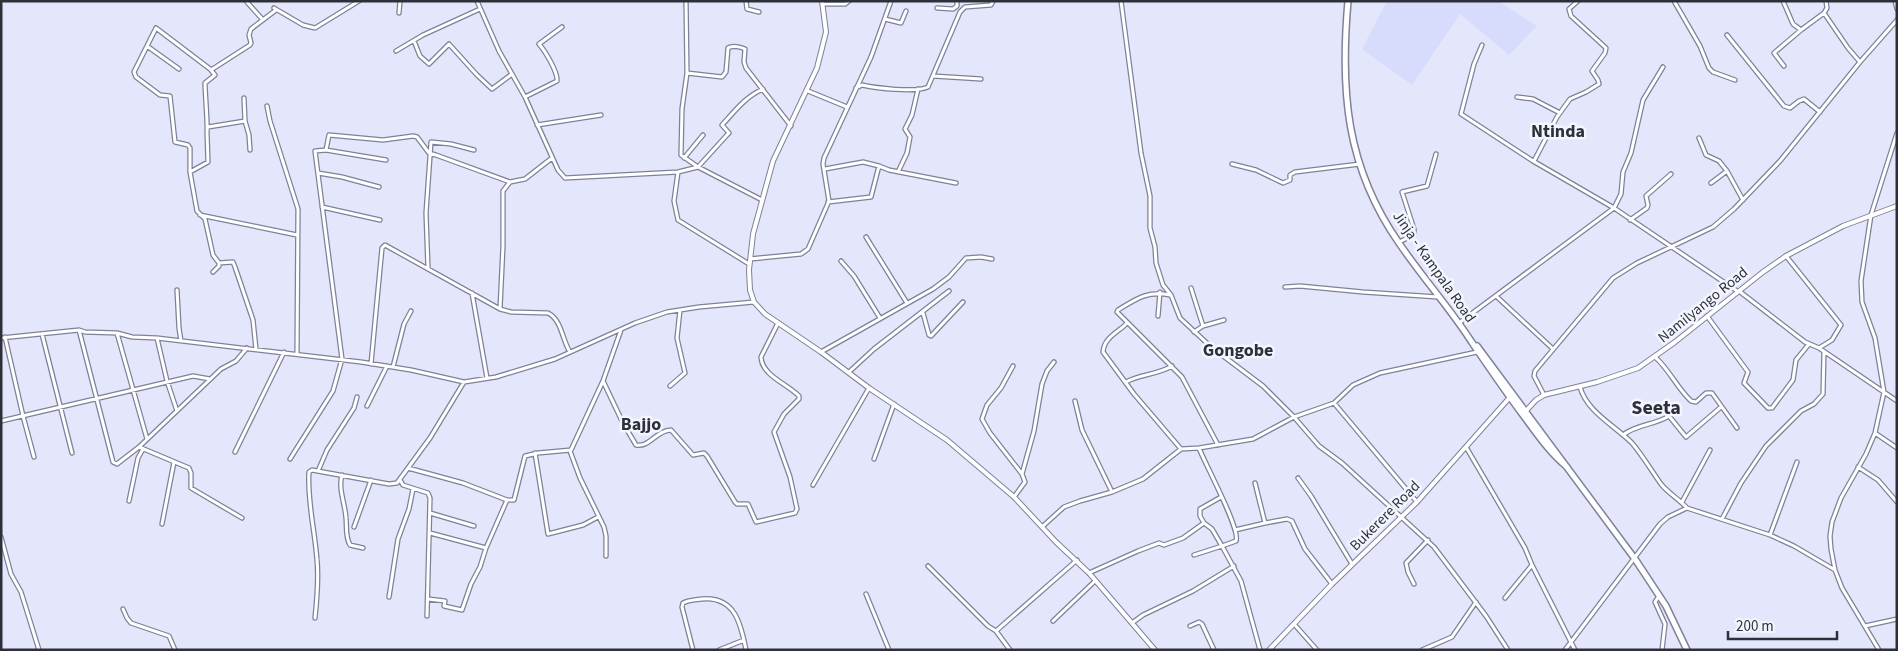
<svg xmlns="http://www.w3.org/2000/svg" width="1898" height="651" font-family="'Source Sans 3',sans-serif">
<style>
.built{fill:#d7dbfc}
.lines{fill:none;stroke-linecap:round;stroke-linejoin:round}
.street-casing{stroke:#7f8199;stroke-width:5.5}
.secondary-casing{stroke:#7f8199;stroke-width:6}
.highway-casing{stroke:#7f8199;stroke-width:8}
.street{stroke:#fff;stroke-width:3}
.secondary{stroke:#fff;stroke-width:4}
.highway{stroke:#fff;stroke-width:5}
.labels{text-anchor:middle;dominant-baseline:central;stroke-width:5;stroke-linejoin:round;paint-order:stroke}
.street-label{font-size:15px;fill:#2e3039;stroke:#f3f5ff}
.quarter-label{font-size:18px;font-weight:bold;fill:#2e3039;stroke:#f3f5ff}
.district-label{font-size:20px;font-weight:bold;fill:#2e3039;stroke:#f3f5ff}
</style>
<rect width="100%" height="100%" fill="#e4e7fb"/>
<path class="built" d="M1387 1H1498L1537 26 1509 55 1460 14 1412 85 1362 49Z"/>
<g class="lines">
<g class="street-casing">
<path id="street" d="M246 1 263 20
M477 1 499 51 525 97 558 170 565 178 678 172 698 167 727 135 729 133 722 125C735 111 745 97 763 89
M686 1 687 73 682 109 681 155 698 167 762 200
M746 1 747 9 759 12
M1121 1 1141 153 1150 196V228L1155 247 1156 263 1163 285 1171 295 1180 318 1210 346 1263 386 1294 417 1319 446 1342 463 1434 547 1486 616 1508 650
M1674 1 1700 46 1709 68 1713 72 1735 80
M1783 1 1793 24 1801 30 1824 13
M1826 1 1827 8 1824 13 1848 48 1860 62
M1895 1 1897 9
M823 4H845L849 1
M274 8 303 25 315 28 359 1
M937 8 953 9 957 6V1
M399 13 400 1
M885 19 901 23 906 11
M1727 35 1784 106 1790 108 1799 101 1804 99 1820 112
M414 41 420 56 429 64 449 44 477 75 492 89 512 74
M1482 45 1474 64 1461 114 1533 161 1614 208 1737 291
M147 46 179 69
M396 51 423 35 480 9
M1784 66 1774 53 1801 30
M211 70 250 45 251 43 249 35 251 29 276 10
M687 73 722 77 726 72 728 48C732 45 741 47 745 49L744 62 746 68 791 126
M933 76 981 79
M856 88 862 85C876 88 915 93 928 87L960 12 965 7 991 5 993 1
M808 91 847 107
M525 97 557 81C558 72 545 51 539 44L562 27
M1517 97 1533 99 1560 113
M267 106 270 121 298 209 297 353
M245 121 249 135 250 150
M537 125 601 115
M208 127 245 121 244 98
M1699 138 1706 155 1719 161 1727 171
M326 150 329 135 383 140 413 136 417 137 429 153 436 155 510 182 525 179 552 158
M684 158 703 135
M1534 161 1557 117 1570 99 1586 92 1599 84 1598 80 1592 71 1605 53 1606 48 1571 16 1569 9 1578 1
M1232 164 1256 170 1283 183 1290 180V175L1295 172 1360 164
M825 169 863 162 879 166
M190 172 208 162 207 132C208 127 205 92 205 83L215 75 210 69 156 28 134 72 136 77 160 95 170 96 175 142 188 145 190 148V172L197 211 205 219 213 255 219 263V266L213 272
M678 172 674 201 678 220 749 264
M898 172 907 153 910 137 905 129 912 115 918 89
M318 173 342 177 379 187
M1711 183 1727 171 1743 200
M828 202 871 197 879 166 889 170 956 183
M322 207 380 220
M200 215 297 235
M1630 220 1647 208 1648 205 1646 196 1671 174
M866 237 907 303
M1399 242 1414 235V229L1402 192 1427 186 1436 154
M1786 256 1841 325 1832 340 1819 348
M750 259 801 254 808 249 829 201 823 164 824 158 871 57 891 1
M841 261 854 276 880 318
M219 263 233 262 235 267 253 320 256 349
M428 268 426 213 431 142 451 144 474 150
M1285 287 1300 286 1363 292 1438 297
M1191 288 1203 326
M177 290 179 328 181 341
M1739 291 1805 342 1819 348 1897 401
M472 293 487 378
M1170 295C1148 290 1136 299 1118 310L1117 312 1182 377 1218 445
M1496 296 1553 349
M500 309 503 246V191L510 182
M923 313 929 335 931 336 963 302
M1158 316 1160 292
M1707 316 1748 372 1744 383 1768 408H1772L1793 380 1796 360 1809 344
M1127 323C1119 332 1104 337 1103 352L1134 394 1181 449
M1459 323 1614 208 1621 194 1623 172 1631 153 1643 100 1663 67
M79 330 113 462 117 464 139 447 221 369 236 361 247 348
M1194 332 1203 326 1224 320
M117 333 147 439
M42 334 72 453
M5 337 23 416 34 457
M1 338 79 330 85 332 117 333 132 337 157 338 361 362 411 370 464 382 496 377 555 359 635 323 667 312 699 307 754 302
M157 338 167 381 177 411
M821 352 933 289 949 277 966 258 981 257 992 259
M1655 357C1669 369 1677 388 1691 401L1696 402 1706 393H1712L1737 428
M371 364 382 248 385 245 500 309 511 312 548 313C562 320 562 340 570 352
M1013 366 1001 388 987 405 982 419 990 433 1022 474
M393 367 404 324 411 311
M849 372 874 349 949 291
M603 381 623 423 636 445C649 448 657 430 671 430L693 455 704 453 707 456 735 502 737 504H748L756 522 795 513 797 509 790 477 774 432 784 414 799 399V396C788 384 762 376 761 357L778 323
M1126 382C1140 374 1157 375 1172 366
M670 386 685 373 677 338 680 310
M1580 387C1587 412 1614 425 1632 443 1643 456 1651 470 1661 484 1668 493 1679 499 1687 508
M1544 395 1534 376 1535 371 1613 278 1637 263 1713 227 1734 209 1780 161 1860 62 1897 20
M1075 401 1082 430 1112 492
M1334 403 1353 385 1380 373 1477 352
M367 406 387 366
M1 421 193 376 210 379
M1875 433 1897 448
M1623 435C1637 424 1655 425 1669 416L1686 437 1721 407
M139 447 189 468 191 473V488L242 518
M1466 447 1525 548 1532 565 1575 650
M570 451 580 478 604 527 606 536V556
M235 452 284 352
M535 453 548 534 583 525 598 517
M290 459 333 391 342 359 315 151 326 150 386 160
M874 459 894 404
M1858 467 1878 480 1897 502
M408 468 463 483 507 500H514L525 456 538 453 571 450 603 381 621 330
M318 471 327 450 354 408 357 397
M342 475C338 489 345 503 346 518 347 527 345 536 350 545L363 548
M1298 478 1311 496 1352 564
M400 480 403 485 428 493 430 498 427 616
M1255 483 1265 523 1287 519 1292 521 1305 549 1332 584
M813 485 869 388
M1014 497 1025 482 1022 474 1034 431 1042 384 1047 371 1054 362
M129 501 138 458 143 449
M1682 502 1710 450
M430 513 474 526
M1722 519 1741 483 1766 446 1801 411 1814 404 1823 394 1824 352
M1204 523 1200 516V509L1221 497
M162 524 174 462
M354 527 371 480
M1042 527 1064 507 1080 501 1112 492 1143 479 1181 449 1199 448 1253 439 1294 417 1334 403 1417 502
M1235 530 1265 523
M430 533 486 548
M1770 535 1797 462
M1 537 11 574 21 592 39 650
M1194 555 1222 546 1241 581 1260 650
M928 566 988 626 996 631
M1089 573 1138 551 1159 543 1164 545 1183 538 1204 523 1212 529 1222 546 1236 541C1241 530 1205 464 1199 448
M1414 584 1408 572 1406 563 1428 540
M866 594 889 650
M1659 596 1655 602 1665 624 1662 650
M389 597 398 539 409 509 413 489
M1505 598 1532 565
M428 599 445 601 444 606 462 610 471 584 480 567 486 548 507 500
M123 609 127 618 131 623 169 636 175 650
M315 618C317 599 319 580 317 560 315 531 307 501 309 472L312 470 389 484 397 483 430 438 464 382
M1053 621 1095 581
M1132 623 1143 615 1193 591 1234 566
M1294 624 1317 650
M1190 626 1199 622 1202 624 1214 650
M1865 626 1897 619
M693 650 682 607 683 603C689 600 695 600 702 599 735 596 741 624 746 650
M719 650 744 640
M1010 650 996 631 1077 560
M1422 650 1452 637 1476 602
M1565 650 1660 524 1668 517 1687 508 1770 535 1794 546 1835 570
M1879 650 1842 588 1835 570 1831 549 1830 536 1832 522 1841 498 1866 454 1875 433 1884 392 1875 338 1862 302 1861 281 1871 215 1897 133"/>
</g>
<g class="secondary-casing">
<path id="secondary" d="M822 1 826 32 817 68 773 161 753 234 749 270 750 290 754 302 765 314 821 352 869 388 947 440 1014 497 1056 542 1089 573 1155 650
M1524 413 1536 400 1544 395 1597 382 1638 368 1675 342 1763 272 1786 256 1843 226 1897 206
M1269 650 1332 584 1417 502 1511 396"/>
</g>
<g class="highway-casing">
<path id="highway" d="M1348 1C1340 91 1346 167 1399 243 1422 277 1449 307 1471 341 1488 366 1505 391 1523 415 1537 434 1549 452 1567 467
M1477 346 1635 559 1666 606 1687 650"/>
</g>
<use href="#street" class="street"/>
<use href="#secondary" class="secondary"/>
<use href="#highway" class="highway"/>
</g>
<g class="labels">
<g class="street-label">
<text transform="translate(1434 267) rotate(55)">Jinja - Kampala Road</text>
<text transform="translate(1703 305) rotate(-39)">Namilyango Road</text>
<text transform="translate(1385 516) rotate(-45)">Bukerere Road</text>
</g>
<g class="quarter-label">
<text x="1558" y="131">Ntinda</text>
<text x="1238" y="350">Gongobe</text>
<text x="641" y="424">Bajjo</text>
</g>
<g class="district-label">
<text x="1656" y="408">Seeta</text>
</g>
</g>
<rect width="1898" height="651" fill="none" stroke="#2e3039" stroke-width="5"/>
<path d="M1728 631v8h109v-8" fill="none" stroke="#2e3039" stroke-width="2.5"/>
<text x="1736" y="631" font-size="15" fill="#2e3039" stroke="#f3f5ff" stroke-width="4" paint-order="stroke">200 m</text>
</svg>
